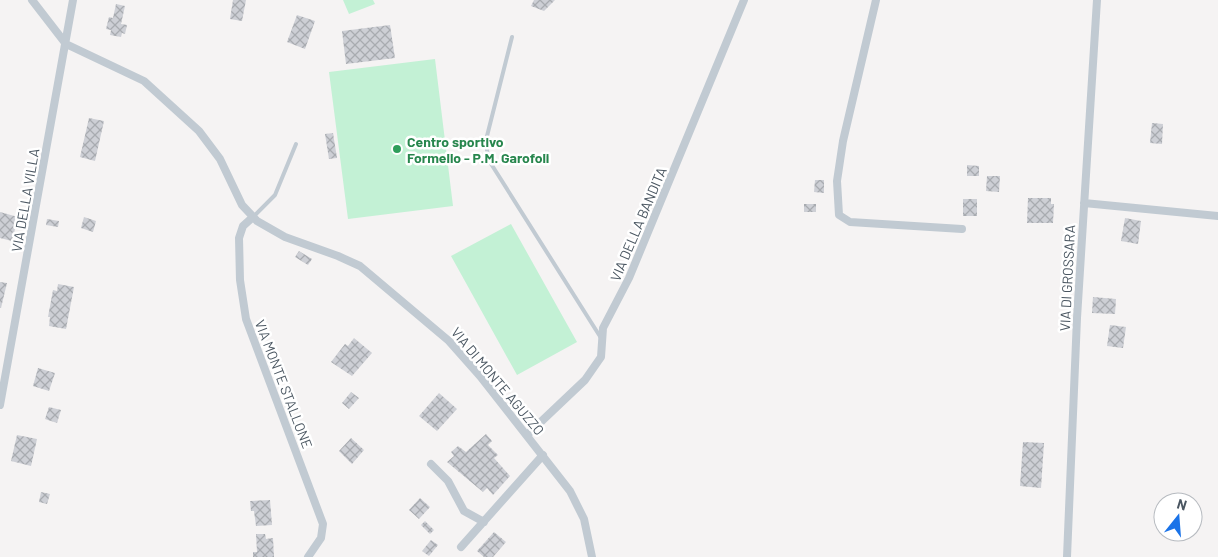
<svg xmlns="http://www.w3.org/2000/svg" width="1218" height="557" font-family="Barlow,sans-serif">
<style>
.pitch{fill:#c3f1d5}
.building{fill:url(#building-cross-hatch)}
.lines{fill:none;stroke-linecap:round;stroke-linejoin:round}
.lane{stroke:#c1cad2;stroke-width:4}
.street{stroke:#c1cad2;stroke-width:8}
.leisure-dot{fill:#2e9e5b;stroke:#fff;stroke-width:2}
.labels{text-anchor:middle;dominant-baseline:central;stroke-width:5;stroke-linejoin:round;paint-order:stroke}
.leisure-label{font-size:14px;font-weight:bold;fill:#27864d;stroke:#fff;text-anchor:start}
.street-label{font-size:14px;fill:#4a5661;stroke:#fff}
</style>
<defs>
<pattern id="building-cross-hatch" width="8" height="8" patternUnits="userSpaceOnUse" patternTransform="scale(1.25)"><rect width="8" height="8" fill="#cdcfd5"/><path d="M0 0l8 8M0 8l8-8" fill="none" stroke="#a8abb0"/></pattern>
</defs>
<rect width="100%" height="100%" fill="#f5f3f3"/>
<path class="pitch" d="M343 0H373L375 4 349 14Z
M435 59 453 206 348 219 329 72Z
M511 224 577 342 517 375 451 256Z"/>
<path class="building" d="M233 0H246L242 21 230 19Z
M534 0H555L544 11 531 6Z
M116 4 125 6 121 24 127 25 125 34 122 33 121 37 110 35 111 30 106 29 109 17 113 18Z
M297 15 315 21 305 49 287 42Z
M390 25 395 58 346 64 342 31Z
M89 118 104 121 95 161 80 157Z
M1152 123 1163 124 1162 144 1150 143Z
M333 133 337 158 329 159 325 134Z
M967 165 979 166V176H967Z
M987 176H1000L999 192 986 191Z
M815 180H824V193L814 192Z
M1028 198H1051V204H1054L1053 223H1027Z
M963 199H977V216H963Z
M804 204H816V212H804Z
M0 212 18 217 12 241 0 238Z
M84 217 96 221 93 232 81 228Z
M1125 218 1141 221 1138 244 1121 241Z
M47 219 59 221 58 227 46 225Z
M299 251 312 259 308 265 295 257Z
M0 282 7 283 1 308H0Z
M58 284 74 287 66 329 49 326 50 317H48L53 290 57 291Z
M1093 297 1116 299 1115 314 1092 313Z
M1110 325 1126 327 1123 348 1107 346Z
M354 338 372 353 352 376 331 362 345 344 348 346Z
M38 368 55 373 49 391 33 386Z
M351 392 359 398 349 409 342 403Z
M439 393 457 409 437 431 419 416Z
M49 407 61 410 57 423 45 419Z
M486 434 492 441 488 445 498 455 494 458 510 476 493 495 487 488 483 492 447 462 454 456 451 452 458 446 466 452Z
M17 435 37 439 31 466 11 461Z
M351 438 364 450 352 464 339 451Z
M1023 442 1044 443 1041 488 1020 486Z
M41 492 50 494 47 504 39 502Z
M420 498 430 507 419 519 409 510Z
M270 500 272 525 256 526 254 511H251L250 501Z
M425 521 434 530 430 534 421 525Z
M494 532 506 542 493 557H484L477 551Z
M256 534H265L266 539 273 538 274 557H253V552H257Z
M431 540 438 545 429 556 422 551Z"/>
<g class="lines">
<path class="lane" d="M512 37 486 140 488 159 601 338
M253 217 275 195 296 144"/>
<path class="street" d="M32 0 66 44 144 81 199 131 220 159 242 205 257 221 285 237 338 256 360 266 449 341 480 376 570 491 584 519 592 557
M876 0 843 141 837 181 839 215 850 222 962 229
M1084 203 1218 216
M253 217 243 226 239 238 240 280 246 319 323 524 321 538 308 557
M0 405 73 0
M527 435 585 380 601 357 603 328 629 278 744 0
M431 464 448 481 464 511 484 522
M461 547 543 455
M1067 557 1077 318 1097 0"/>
</g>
<circle class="leisure-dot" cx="397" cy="149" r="5"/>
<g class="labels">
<g class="leisure-label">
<text x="407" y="141">Centro sportivo<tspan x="407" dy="16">Formello - P.M. Garofoli</tspan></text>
</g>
<g class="street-label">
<text transform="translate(25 200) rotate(-80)">VIA DELLA VILLA</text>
<text transform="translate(638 224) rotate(-67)">VIA DELLA BANDITA</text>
<text transform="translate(1067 278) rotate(-87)">VIA DI GROSSARA</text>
<text transform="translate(498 381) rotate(50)">VIA DI MONTE AGUZZO</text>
<text transform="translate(284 384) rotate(69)">VIA MONTE STALLONE</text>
</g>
</g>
<g transform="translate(1178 517) rotate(17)"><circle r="24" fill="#ffffff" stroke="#b7bbc0"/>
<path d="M0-4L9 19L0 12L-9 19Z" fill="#1a73e8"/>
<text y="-8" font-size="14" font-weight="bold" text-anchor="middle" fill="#4a5661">N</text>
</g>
</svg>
